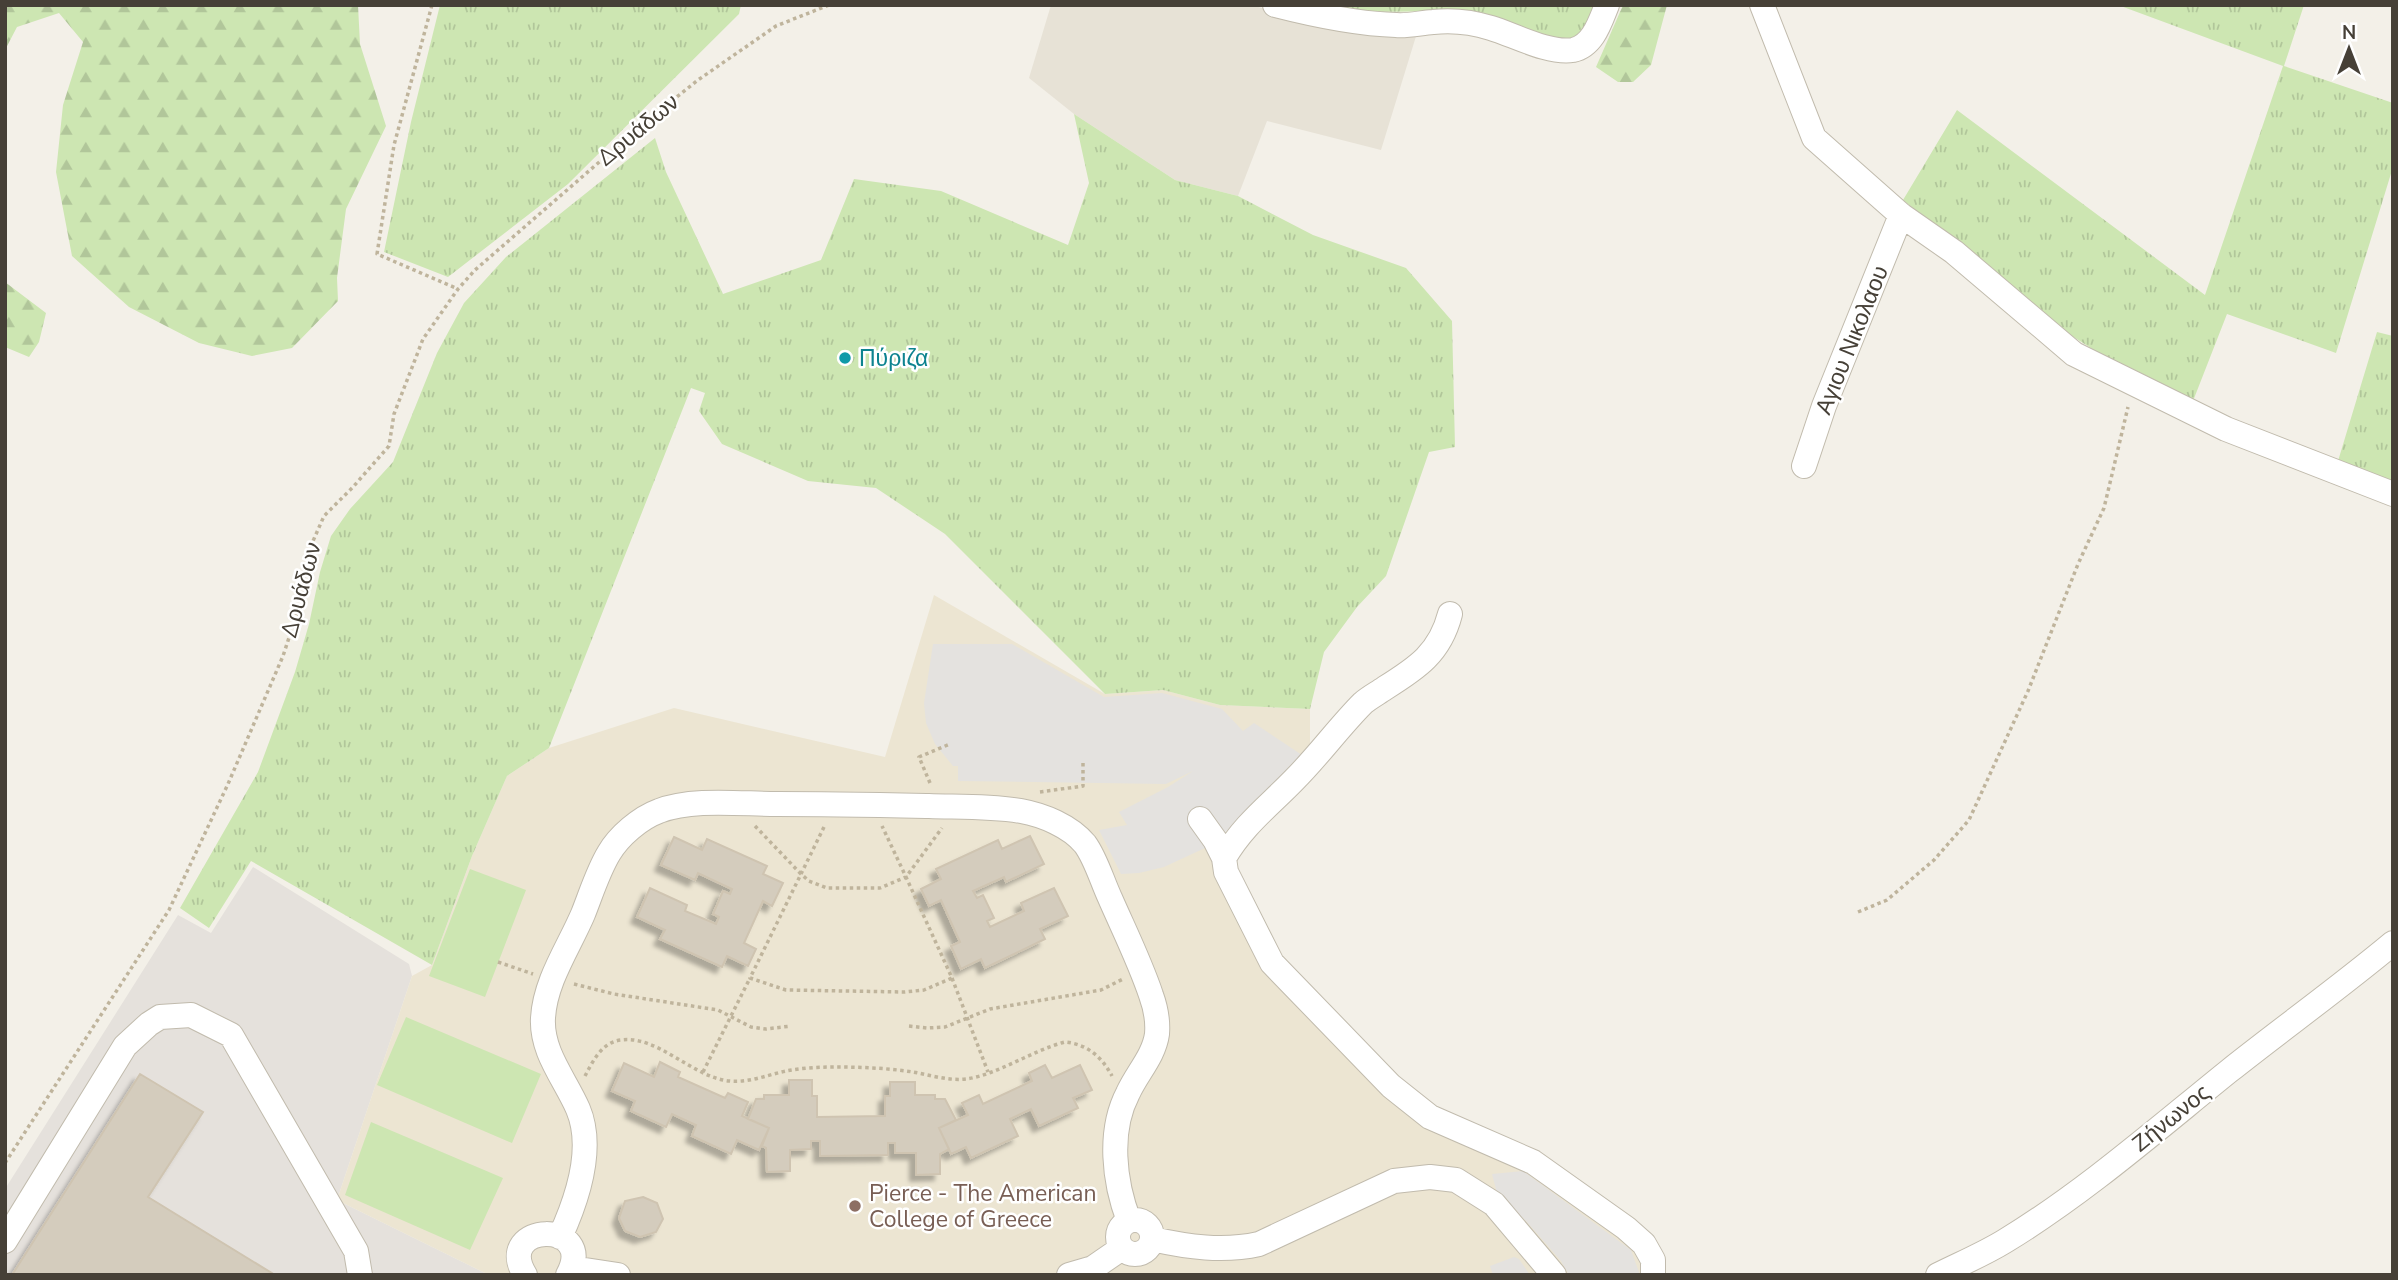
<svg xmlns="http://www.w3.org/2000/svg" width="2398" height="1280" font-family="'Nunito Sans',sans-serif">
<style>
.residential{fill:#e7e2d6}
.industrial{fill:#e5e1dc}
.education{fill:#ece5d2}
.grass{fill:url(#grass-tufts)}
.forest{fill:url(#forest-firs)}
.pitch{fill:#cde6b2}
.parking{fill:#e4e2df}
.building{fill:#d4ccbd;stroke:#cfc4b1;stroke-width:2;filter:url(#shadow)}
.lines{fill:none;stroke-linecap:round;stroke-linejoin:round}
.minor-casing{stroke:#c1bbad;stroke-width:26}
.path{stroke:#bfb49c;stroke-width:3.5;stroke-dasharray:3.5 3.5;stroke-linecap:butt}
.minor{stroke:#fff;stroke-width:24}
.culture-dot{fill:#0f9aa8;stroke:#fff;stroke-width:2.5}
.education-dot{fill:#8d6e63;stroke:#fff;stroke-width:2.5}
.labels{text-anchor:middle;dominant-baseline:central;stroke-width:5;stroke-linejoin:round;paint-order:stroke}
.street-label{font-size:23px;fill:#464037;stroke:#fff}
.culture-label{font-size:23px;fill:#0d838f;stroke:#fff;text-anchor:start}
.education-label{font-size:23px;fill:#785e54;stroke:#fff;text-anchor:start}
</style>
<defs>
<pattern id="grass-tufts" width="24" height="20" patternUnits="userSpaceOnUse" patternTransform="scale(1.75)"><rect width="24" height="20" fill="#cde6b2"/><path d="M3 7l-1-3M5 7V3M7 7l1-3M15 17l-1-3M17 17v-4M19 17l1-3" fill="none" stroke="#b1c69a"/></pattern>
<pattern id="forest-firs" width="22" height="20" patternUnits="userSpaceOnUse" patternTransform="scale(1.75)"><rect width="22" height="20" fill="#cde6b2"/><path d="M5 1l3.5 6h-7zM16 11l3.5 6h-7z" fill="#b1c69a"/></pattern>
<filter id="shadow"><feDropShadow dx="-6" dy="6" stdDeviation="2" flood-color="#0004"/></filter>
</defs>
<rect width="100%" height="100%" fill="#f3f0e8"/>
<path class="residential" d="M1051 5H1252L1287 16 1417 33 1381 150 1267 121 1238 196 1175 180 1074 114 1029 78Z"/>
<path class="industrial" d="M253 867 409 964 412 976 337 1200 489 1275H5V1189L178 915 211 933Z"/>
<path class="education" d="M934 595 1105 694 1163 690 1220 705 1310 709V744L1302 755 1205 848 1266 967 1399 1103 1523 1167 1635 1247 1644 1268V1275H489L337 1200 412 976 432 965 472 856 507 776 549 748 674 708 885 757Z"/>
<path class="grass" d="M440 5H741L739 14 568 184 448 277 384 252 411 122Z
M1309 5H1600L1592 23 1570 42 1454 11 1369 12Z
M2118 5H2304L2284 66 2393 103V167L2336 353 2227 314 2193 401 2105 357 2061 329 1903 200 1957 110 2205 295 2283 66Z
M1074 114 1175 180 1238 196 1313 235 1406 268 1452 321 1455 447 1429 452 1386 576 1357 607 1324 652 1310 709 1220 705 1163 690 1105 694 945 534 876 488 808 481 722 444 699 411 705 393 691 388 549 748 507 776 472 856 432 965 251 861 209 928 180 908 258 772 295 672 309 624 320 572 331 536 350 509 393 462 437 353 464 303 506 257 655 138 666 172 723 294 821 260 854 179 941 191 1068 245 1089 183Z
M2377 332 2393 336V481L2338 461Z"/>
<path class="forest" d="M5 5H358L360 44 386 126 346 209 337 278 338 301 292 348 252 356 199 343 129 307 72 256 56 172 63 105 83 42 59 13 17 27 5 50Z
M1623 5H1667L1651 65 1633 82H1618L1596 67Z
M5 282 46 313 39 342 29 357 5 347Z"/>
<path class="pitch" d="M470 869 526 890 485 997 429 976Z
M406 1017 541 1074 512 1143 377 1085Z
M371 1122 503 1178 470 1250 345 1195Z"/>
<path class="parking" d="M933 644H1012L1104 697 1162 693 1222 709 1243 731 1254 723 1302 755 1240 820 1205 848 1164 867 1139 873 1121 874 1099 830 1127 825 1119 812 1168 787 1193 771 1166 784 958 781V766H953L935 744 926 723 924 703Z
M1523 1171 1631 1250 1640 1275H1569L1561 1261 1526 1221 1497 1193 1492 1174Z
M1514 1257 1519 1259 1530 1275H1493L1490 1266Z"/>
<path class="building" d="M1030 836 1044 864 1006 882 1004 877 973 891 977 898 983 895 994 918 987 921 990 927 1024 911 1021 903 1054 888 1068 916 1040 929 1045 939 985 968 981 959 961 969 951 946 960 942 941 900 929 906 921 889 941 879 936 869 998 840 1002 849Z
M674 837 702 850 707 839 767 866 763 874 783 883 772 906 763 901 744 943 756 949 748 966 727 956 722 967 660 939 665 930 637 917 650 888 687 905 685 911 716 924 719 917 713 914 723 891 730 894 732 889 698 873 695 880 661 865Z
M660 1062 680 1072 678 1077 725 1098 728 1093 748 1102 742 1116 769 1128 759 1150 737 1140 731 1154 692 1136 696 1125 672 1114 666 1127 631 1111 635 1101 612 1091 624 1063 654 1077Z
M1045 1065 1052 1078 1080 1065 1092 1090 1073 1098 1078 1108 1039 1126 1031 1109 1010 1119 1018 1136 971 1158 966 1147 951 1154 939 1128 968 1115 962 1103 979 1095 983 1104 1032 1081 1029 1073Z
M140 1074 203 1112 148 1197 275 1275H12Z
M789 1080H812V1096H817V1117L885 1116V1096H890V1082H915V1095H935V1099H945L956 1120 939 1128 949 1149 940 1154V1174L916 1175V1153H895V1143H888V1155L820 1156V1141H811V1149L790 1150V1171L767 1172 766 1148 762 1146 769 1128 748 1119 756 1099H764V1095H789Z
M643 1197 657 1203 663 1219 656 1232 640 1237 625 1231 619 1218 625 1201Z"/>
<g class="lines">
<g class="minor-casing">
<path id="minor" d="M1275 5C1314 15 1355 24 1396 25 1408 26 1420 23 1433 22 1452 20 1472 22 1491 28 1514 35 1549 54 1573 50 1593 46 1600 22 1607 5
M1762 5 1814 138 1901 215 1954 252 2074 354 2226 429 2393 494
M1804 466 1824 406 1901 215
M1450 614C1440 653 1417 668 1385 688 1378 693 1370 697 1363 703 1339 727 1319 755 1295 779 1269 806 1244 824 1224 858L1226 872 1272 963 1391 1086 1430 1117 1533 1162 1626 1228 1644 1244 1653 1260V1275
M1200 819 1215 840 1224 858
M1118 1237a17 17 0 1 1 34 0a17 17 0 1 1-34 0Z
M560 1237C577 1200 595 1149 578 1109 565 1079 541 1052 543 1018 545 981 569 947 583 914 591 894 598 871 609 853 619 836 640 818 659 811 692 798 741 804 777 804 828 804 878 805 929 806 959 807 991 806 1021 811 1043 815 1070 826 1085 844 1096 859 1102 881 1110 898 1124 930 1140 962 1151 995 1155 1006 1158 1022 1157 1034 1154 1056 1137 1073 1128 1093 1108 1131 1114 1182 1129 1221
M1152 1239C1188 1247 1223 1252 1259 1244L1394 1181 1430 1177 1456 1180 1494 1204 1554 1275
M5 1241 125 1046 149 1024 160 1017 191 1015 231 1035 356 1251 360 1275
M572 1268 618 1275
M525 1275C493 1222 598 1219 568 1275
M1069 1275 1093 1268 1122 1248
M1938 1275C1960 1264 1984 1254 2005 1241 2084 1193 2157 1129 2229 1071 2283 1028 2339 988 2393 943"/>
</g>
<path class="path" d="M432 5 394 145 377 254 458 289
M930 783 919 757 950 744
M1040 792 1083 786V761
M755 826 801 874 750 978 786 990 905 992 924 990 952 978 906 877 942 828
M824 827 801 874 809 881 827 888H880L906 877 882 826
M1858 912 1887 900 1934 860 1969 820 2028 691 2078 564 2104 508 2128 407
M498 962 533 974
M952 978 988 1072
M574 984 614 994 718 1010 751 1027 766 1029 791 1026
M909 1026 927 1028 945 1027 990 1009 1101 990 1123 979
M703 1072 750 978
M585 1076C593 1061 602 1042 621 1040 658 1035 692 1077 729 1081 749 1083 767 1075 786 1071 801 1068 818 1067 834 1067 860 1067 887 1068 913 1072 930 1075 948 1081 966 1079 997 1075 1033 1050 1065 1042 1087 1044 1102 1057 1112 1076
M5 1163 169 910 228 784 283 656 301 601 306 557 324 516 353 487 389 446 394 414 423 339 458 289 475 270 643 124 698 80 776 26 829 5"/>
<use href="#minor" class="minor"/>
</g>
<circle class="culture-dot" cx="845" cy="358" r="7"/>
<circle class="education-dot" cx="855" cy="1206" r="7"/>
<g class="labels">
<g class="street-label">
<text transform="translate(638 130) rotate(-40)">Δρυάδων</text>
<text transform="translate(1852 340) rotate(-68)">Αγιου Νικολαου</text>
<text transform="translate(301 590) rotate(-75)">Δρυάδων</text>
<text transform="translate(2171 1118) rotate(-39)">Ζήνωνος</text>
</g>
<g class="culture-label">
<text x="859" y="358">Πύριζα</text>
</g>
<g class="education-label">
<text x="869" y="1193">Pierce - The American<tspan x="869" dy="26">College of Greece</tspan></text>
</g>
</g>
<rect width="2398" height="1280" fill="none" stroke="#464037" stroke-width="14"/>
<g transform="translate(2349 49)" stroke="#ffffff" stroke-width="5" paint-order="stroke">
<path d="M0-5L12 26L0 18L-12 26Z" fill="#464037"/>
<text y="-10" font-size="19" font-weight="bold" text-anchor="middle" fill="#464037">N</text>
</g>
</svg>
